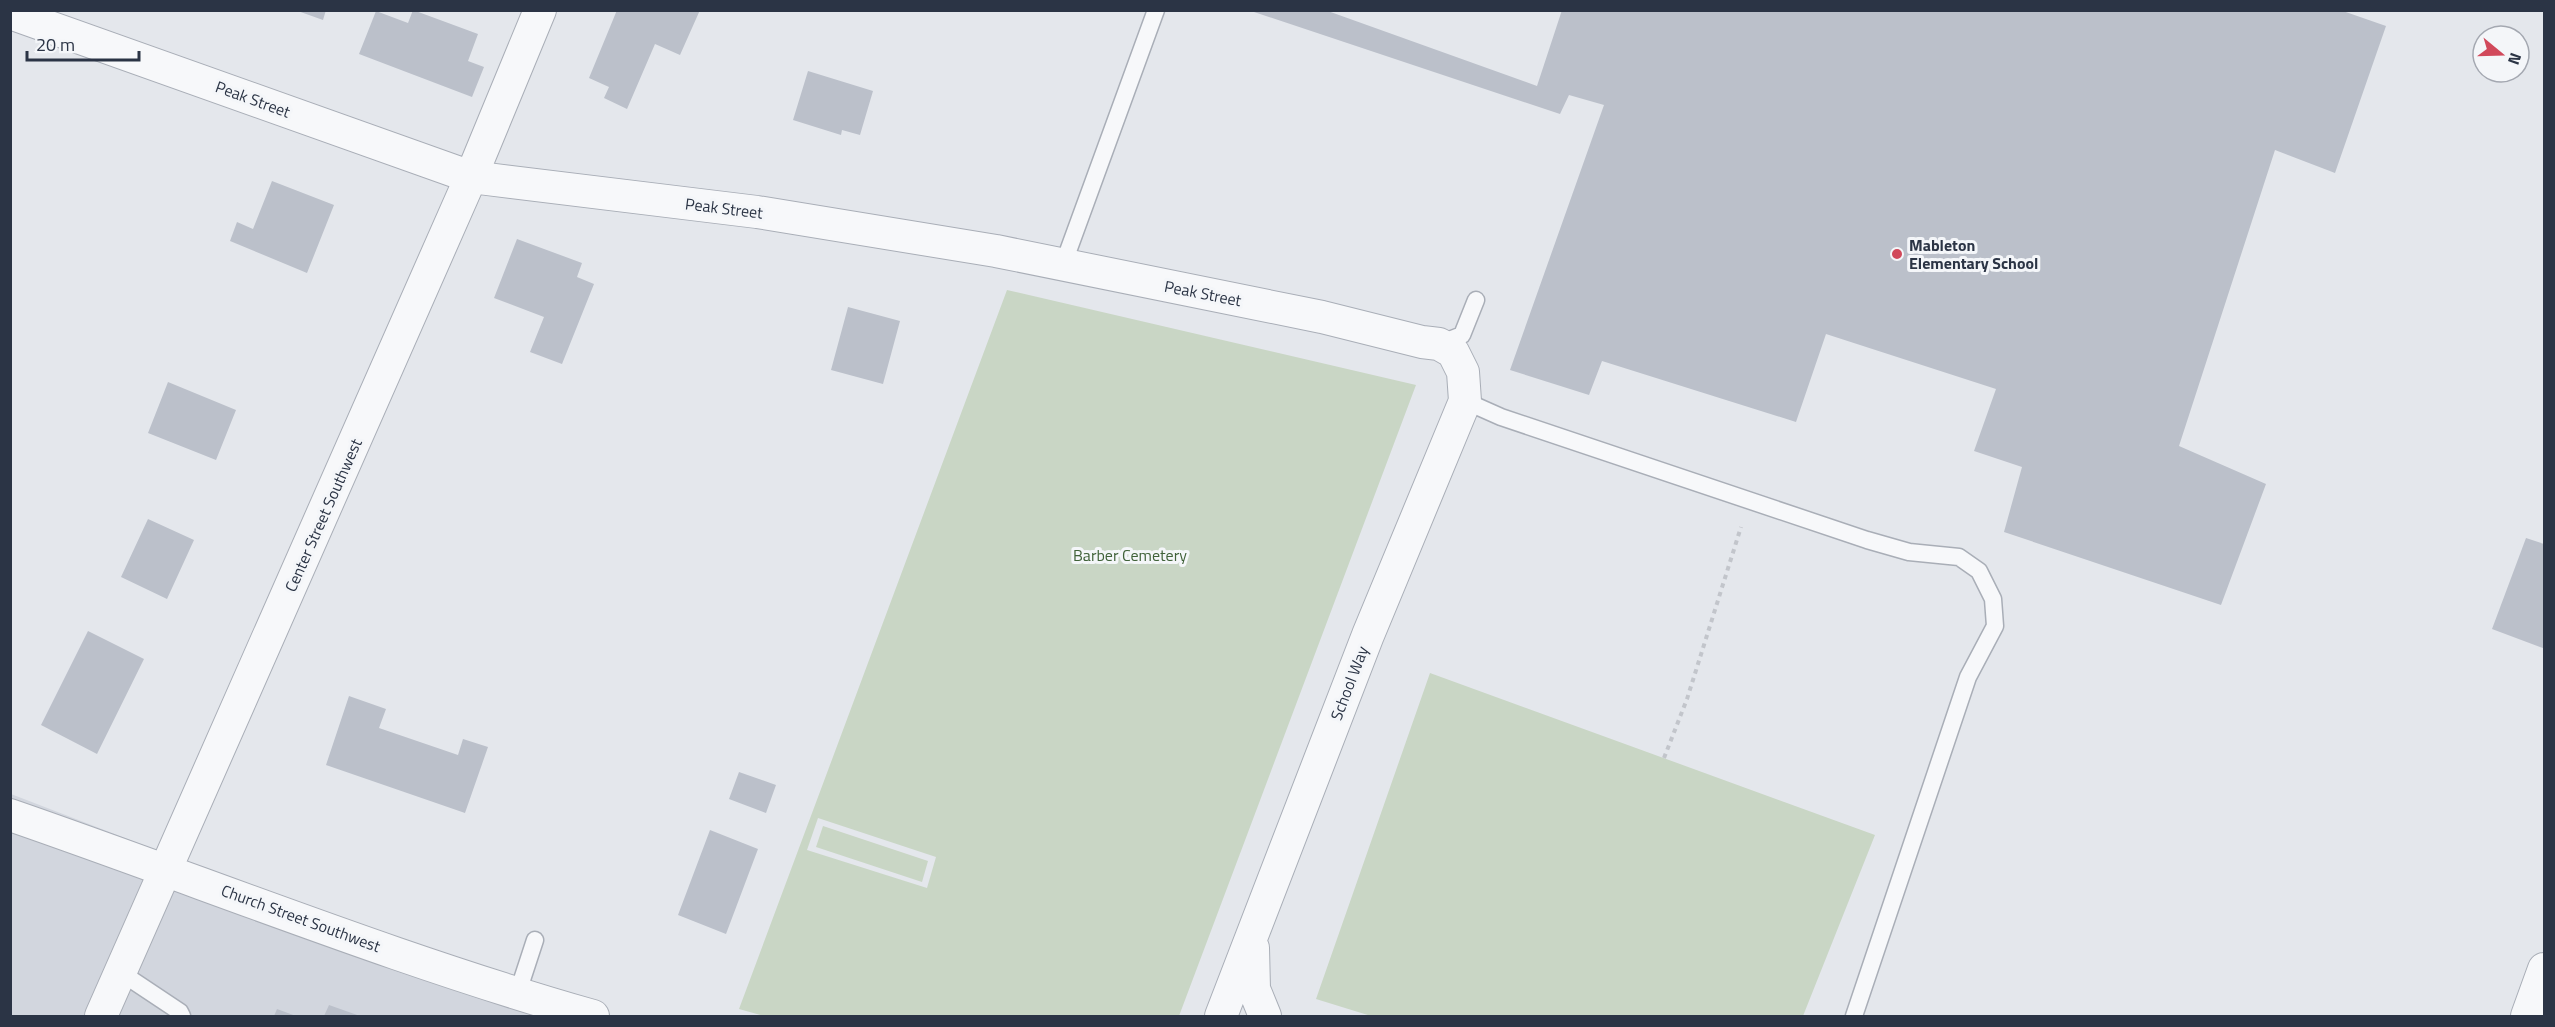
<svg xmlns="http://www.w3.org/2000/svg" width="2555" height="1027" font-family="'Titillium Web',sans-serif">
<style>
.built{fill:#d2d6de}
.green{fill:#c9d6c5;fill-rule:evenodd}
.building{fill:#bbc0ca}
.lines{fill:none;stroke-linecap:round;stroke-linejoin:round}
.service-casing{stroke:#a9aeb7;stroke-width:19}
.minor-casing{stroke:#a9aeb7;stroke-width:34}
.path{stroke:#c2c5cb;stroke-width:4;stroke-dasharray:4.5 4.5;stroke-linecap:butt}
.service{stroke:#f7f8fa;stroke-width:16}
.minor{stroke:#f7f8fa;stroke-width:32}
.poi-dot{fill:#d1495b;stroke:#f4f6f9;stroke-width:2}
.labels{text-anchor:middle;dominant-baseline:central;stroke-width:6;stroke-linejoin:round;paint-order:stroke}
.street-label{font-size:16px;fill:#2b3445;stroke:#f4f6f9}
.poi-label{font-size:16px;font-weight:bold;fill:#2b3445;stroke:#f4f6f9;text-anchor:start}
.park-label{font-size:16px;fill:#3f6138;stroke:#f4f6f9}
</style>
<rect width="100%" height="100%" fill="#e4e7ec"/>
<path class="built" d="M11 794 586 1016H11Z"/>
<path class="green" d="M1007 290 1416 385 1179 1016H764L739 1009ZM818 818 936 857 927 888 807 850Z
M1430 673 1875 835 1803 1016H1371L1316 999Z
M823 826 928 861 922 882 816 847Z"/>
<path class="building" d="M295 10H326L323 20Z
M413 10 478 34 468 61 484 67 472 97 359 54 376 11 408 23Z
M617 10H700L680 55 655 44 627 109 604 98 609 87 589 78Z
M1248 10H1325L1537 86 1562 10H2340L2386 26 2335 173 2275 150 2179 446 2266 484 2221 605 2004 532 2022 467 1974 451 1996 389 1826 334 1796 422 1602 361 1589 395 1510 370 1604 105 1569 95 1560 114Z
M808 71 873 91 860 135 842 130 841 135 793 120Z
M272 181 334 205 307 273 230 241 237 222 253 229Z
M517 239 582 263 577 277 594 284 562 364 530 352 544 317 494 298Z
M848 307 900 321 883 384 831 370Z
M168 382 236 410 216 460 148 433Z
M148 519 194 540 167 599 121 577Z
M2526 538 2544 544 2543 648 2492 629Z
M88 631 144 659 97 754 41 725Z
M349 696 386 709 379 728 458 755 463 739 488 747 465 813 326 765Z
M739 772 776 785 766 813 729 799Z
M710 830 758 849 726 934 678 915Z
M329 1005 360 1016H324Z
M277 1009 296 1016H274Z"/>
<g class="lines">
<g class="service-casing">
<path id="service" d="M1063 265 1156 10
M1439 344 1462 335 1476 300
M1465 401 1501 417 1867 540 1909 552 1959 557 1979 571 1993 599 1995 626 1968 677 1854 1016
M120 972 180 1012 182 1016
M517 995 535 940"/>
</g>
<g class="minor-casing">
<path id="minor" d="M10 13 471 177 757 212 996 251 1322 317 1422 342 1439 344 1453 352 1463 372 1465 401 1368 635 1221 1016
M10 815C204 882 396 960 593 1016
M1253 948 1254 989 1265 1016
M101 1016 471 177 540 10
M2527 1016 2544 969"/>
</g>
<path class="path" d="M1664 758 1687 699 1741 527"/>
<use href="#service" class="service"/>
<use href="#minor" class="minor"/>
</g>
<circle class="poi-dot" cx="1897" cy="254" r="6"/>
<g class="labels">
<g class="street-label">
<text transform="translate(253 99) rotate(20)">Peak Street</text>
<text transform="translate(724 208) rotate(7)">Peak Street</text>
<text transform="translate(1203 293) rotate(11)">Peak Street</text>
<text transform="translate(323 515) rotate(-66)">Center Street Southwest</text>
<text transform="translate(1349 683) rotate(-69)">School Way</text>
<text transform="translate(301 918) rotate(20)">Church Street Southwest</text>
</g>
<g class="poi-label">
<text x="1909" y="245">Mableton<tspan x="1909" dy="18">Elementary School</tspan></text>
</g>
<g class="park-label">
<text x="1130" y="555">Barber Cemetery</text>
</g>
</g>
<rect width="2555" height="1027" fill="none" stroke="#2b3445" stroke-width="24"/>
<g transform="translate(2501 54) rotate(109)"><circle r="28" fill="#f4f6f9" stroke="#a4a8b1" stroke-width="1.5"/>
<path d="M0-4.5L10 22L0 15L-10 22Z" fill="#d1495b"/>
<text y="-9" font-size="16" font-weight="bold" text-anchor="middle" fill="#2b3445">N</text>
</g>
<path d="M27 51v9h112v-9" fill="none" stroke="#2b3445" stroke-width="3"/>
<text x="36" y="51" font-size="18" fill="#2b3445" stroke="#f4f6f9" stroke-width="4.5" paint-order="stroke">20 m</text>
</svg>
